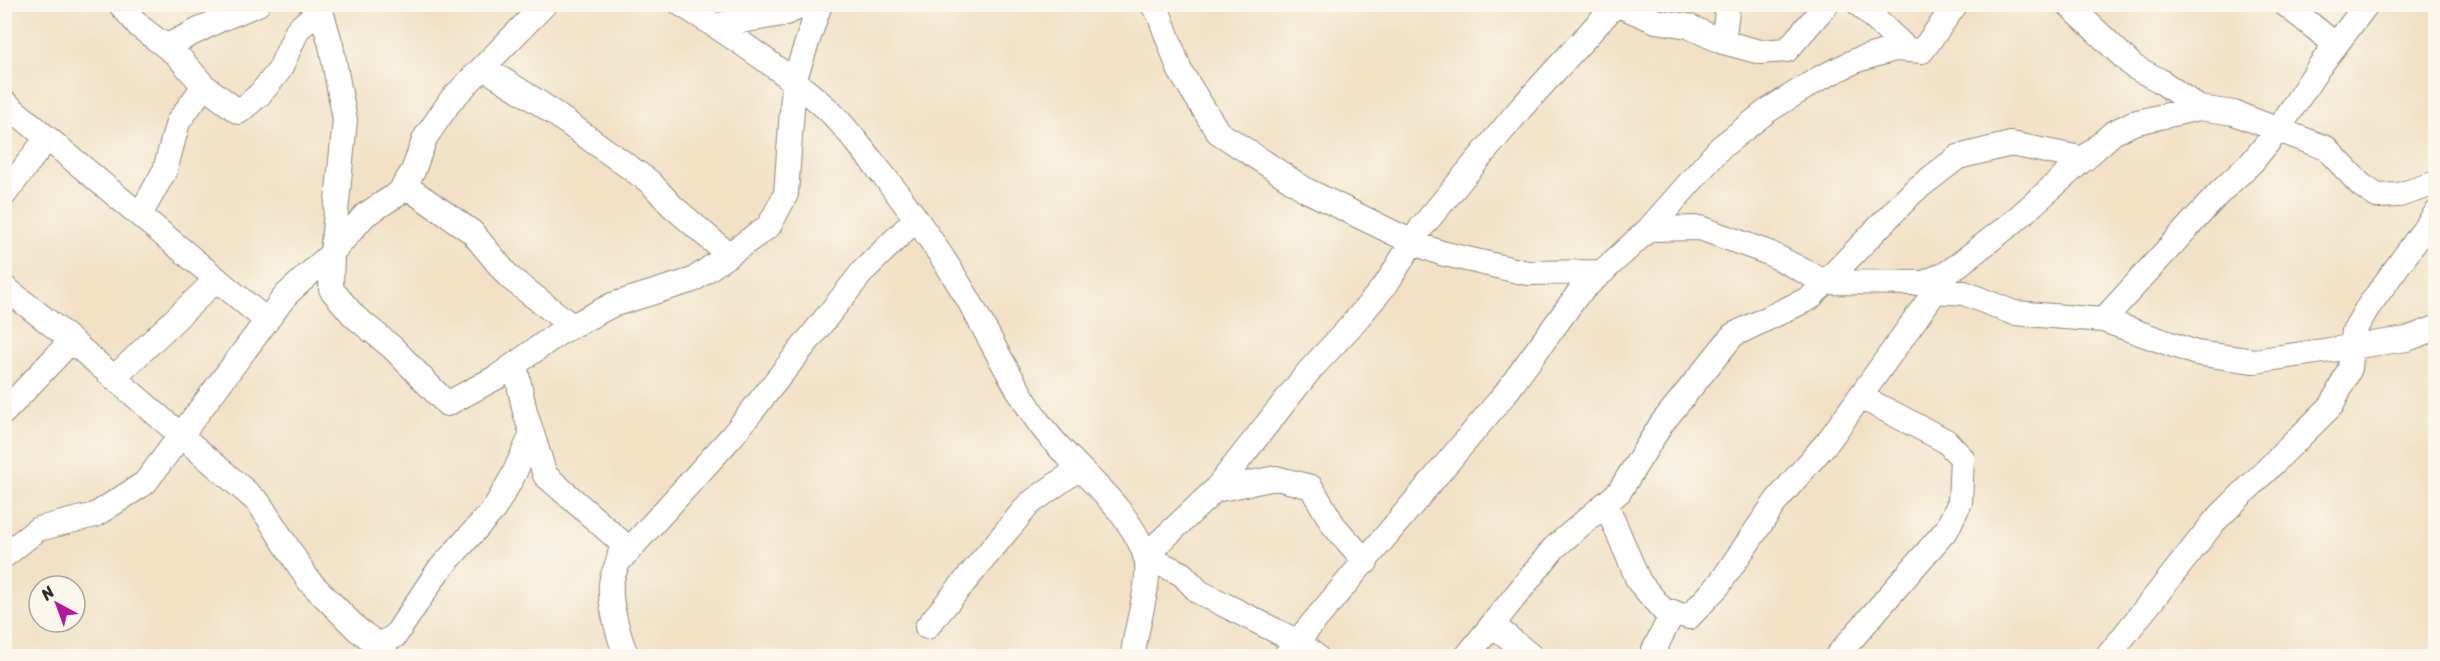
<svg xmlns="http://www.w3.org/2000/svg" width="2440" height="661" font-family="Sriracha,sans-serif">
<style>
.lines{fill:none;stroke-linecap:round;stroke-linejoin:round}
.minor-casing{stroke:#8e8678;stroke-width:26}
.minor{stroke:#fff;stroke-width:24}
</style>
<rect width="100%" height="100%" fill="#fbf7ec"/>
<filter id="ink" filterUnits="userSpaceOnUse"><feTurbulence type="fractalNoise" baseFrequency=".0167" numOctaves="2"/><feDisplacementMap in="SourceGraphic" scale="12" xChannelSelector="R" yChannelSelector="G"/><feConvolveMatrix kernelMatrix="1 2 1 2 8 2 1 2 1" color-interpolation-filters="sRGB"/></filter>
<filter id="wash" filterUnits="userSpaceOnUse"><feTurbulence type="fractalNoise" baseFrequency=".008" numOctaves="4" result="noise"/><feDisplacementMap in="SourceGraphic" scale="24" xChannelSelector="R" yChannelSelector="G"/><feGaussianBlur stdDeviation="1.35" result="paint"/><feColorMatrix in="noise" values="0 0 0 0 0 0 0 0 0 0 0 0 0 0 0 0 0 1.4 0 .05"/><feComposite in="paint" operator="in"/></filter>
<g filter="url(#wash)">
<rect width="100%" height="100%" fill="#f2e1c5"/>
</g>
<g filter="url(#ink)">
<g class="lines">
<g class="minor-casing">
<path id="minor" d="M120 4 140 27 177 55 204 86 239 112 260 94 279 71 298 29 320 10
M545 4 451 100 425 138 413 171 399 193 365 215 332 253 331 289 354 316 393 348 447 404 497 377 559 333 612 305 693 280 769 226 786 194 794 81 820 4
M681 4C731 35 781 68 825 107 843 123 857 143 872 161 907 204 940 251 968 299 990 338 1010 379 1035 417 1067 465 1124 499 1145 554 1154 578 1134 630 1133 656
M1152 4 1159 14 1180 71 1218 132 1306 190 1412 242 1441 253 1527 273 1603 272
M1859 4 1908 50
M2068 4 2134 67 2159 80 2199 108
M2285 4 2336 45
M716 25 783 14 807 4
M1723 42 1728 4
M167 46 219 20 258 4
M484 68 541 104 650 182 672 206 729 255
M4 102 267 321
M404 185 472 232 509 277 572 326
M4 195 47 138
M140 215 165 170 178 122 204 86
M1649 229 1700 228 1769 253 1825 282 1924 283 1949 272 2012 223 2113 133 2133 123 2199 108 2234 113 2326 148 2361 185 2377 196 2399 195 2436 183
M1926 284 1936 291 1964 293 2014 313 2103 320 2196 353 2254 361 2407 339 2436 328
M4 287 60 331 259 503 309 581 358 630 379 645 395 636 438 571 494 509 513 476 532 434
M2103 320 2220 192 2252 162 2278 130 2319 67 2367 4
M515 365 525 412 545 475 621 542C621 559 617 563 612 578 607 597 619 639 627 656
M114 378 217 279
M4 412 71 341
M1215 490 1276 478 1311 487 1334 526 1366 562
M1606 504 1639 582 1663 610 1689 617 1718 586 1777 500 1829 440 1949 272
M4 556 38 529 95 515 145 483 286 295 332 253 345 120 331 45 319 4
M1145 556 1215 490 1309 371 1350 327 1387 283 1421 228 1521 108 1616 4 1656 21 1688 26 1723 42 1760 52 1787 50 1827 4
M1145 556 1182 574 1199 592 1298 642 1316 656
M621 559 733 435 864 270 916 219
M1493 625 1531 656
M927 627 1029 504 1078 469
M1285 656 1505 394 1578 294 1649 229 1720 148 1767 111 1820 78 1857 60 1895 49 1922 51 1956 4
M1467 656 1554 548 1619 492 1662 423 1733 335 1810 298 1914 191 1958 157 2011 144 2085 159
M1651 656 1673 612
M1837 656 1947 529 1960 502 1962 458 1946 441 1861 397
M2108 656 2214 522 2332 405 2350 368 2354 331 2366 310 2436 213"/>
</g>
<use href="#minor" class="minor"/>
</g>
</g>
<rect width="2440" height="661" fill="none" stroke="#fbf7ec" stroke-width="24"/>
<g transform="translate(57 604) rotate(319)"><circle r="28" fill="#fbf7ec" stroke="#a8a59f" stroke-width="1.5"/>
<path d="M0-4.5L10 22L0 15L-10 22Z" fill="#b5179e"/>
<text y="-9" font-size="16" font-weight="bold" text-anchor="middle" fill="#2b2b2b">N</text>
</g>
</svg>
